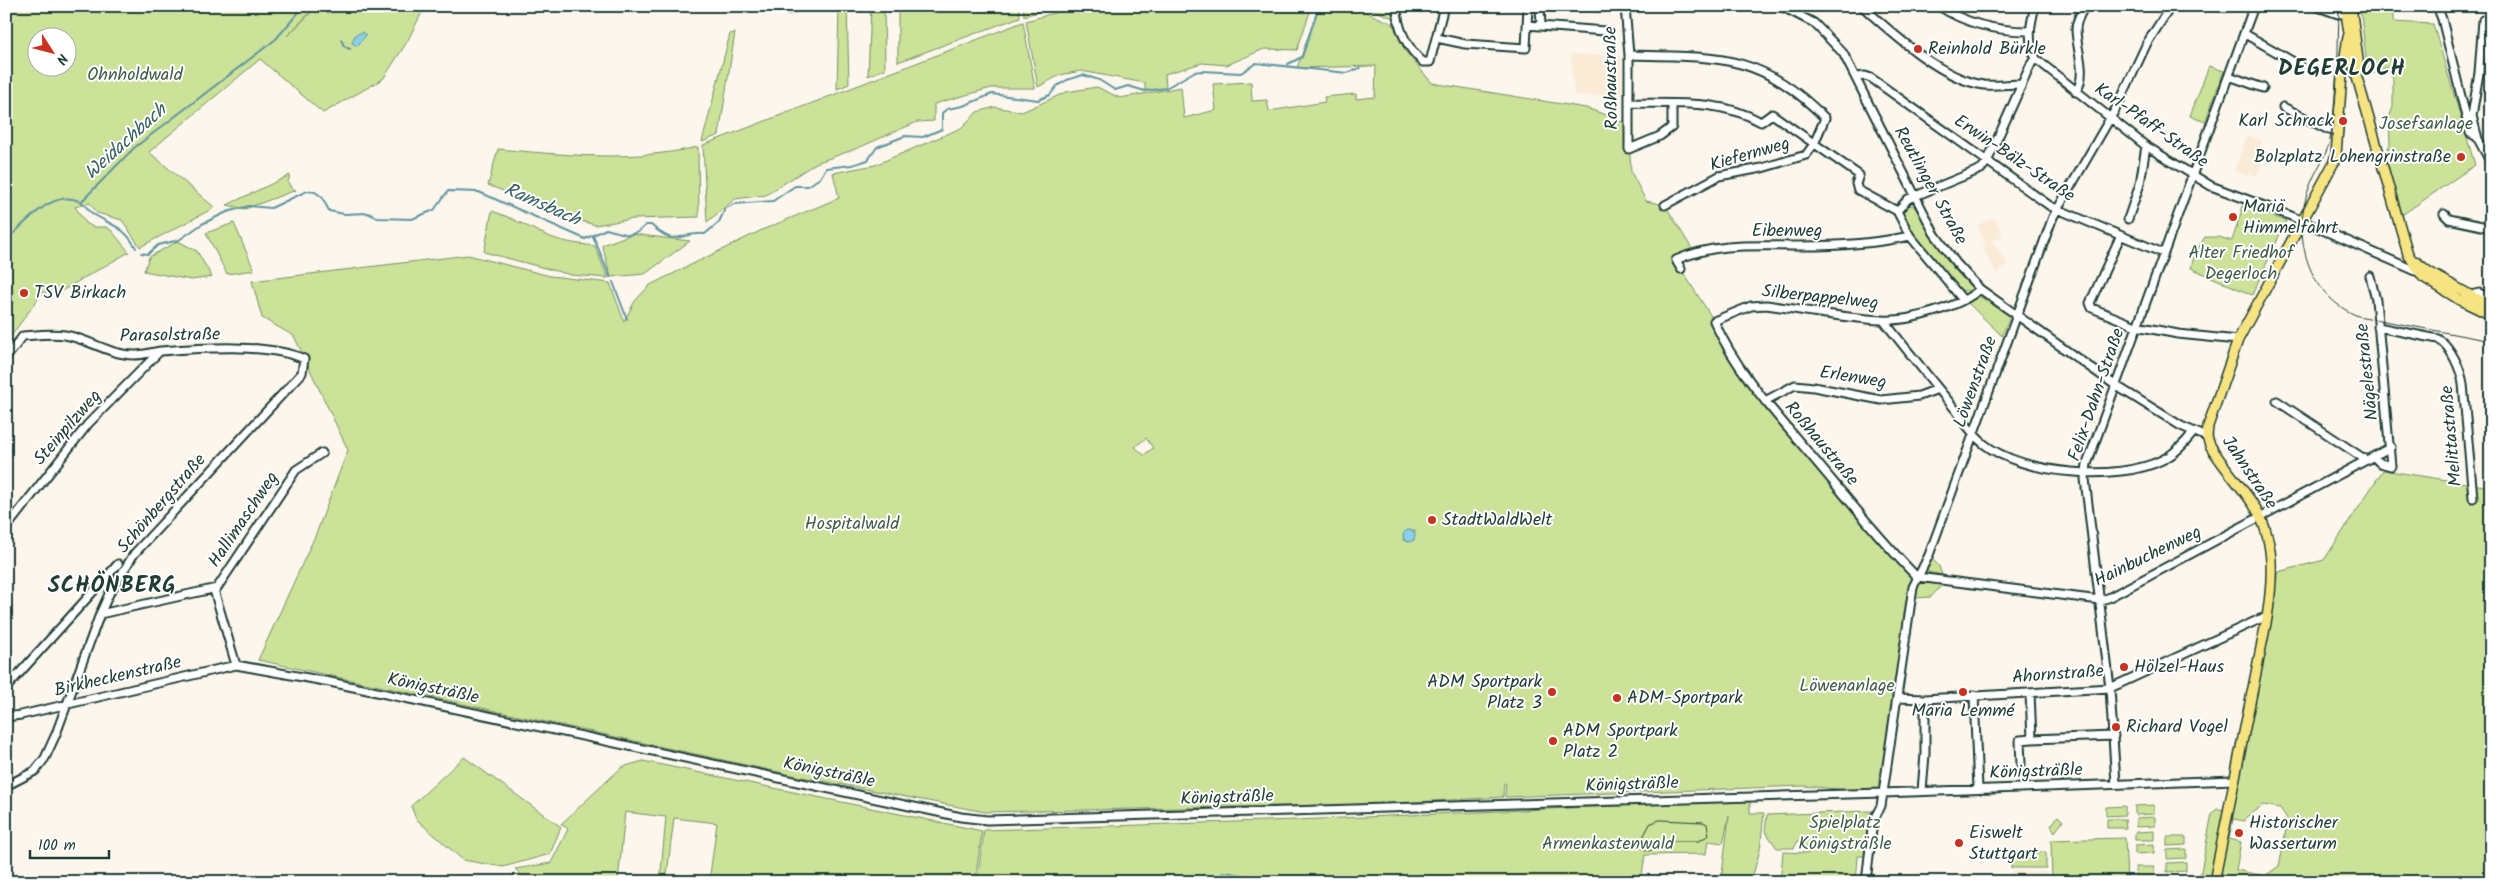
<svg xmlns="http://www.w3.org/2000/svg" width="2497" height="888" font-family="Kalam,sans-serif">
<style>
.built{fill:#f9ebd6}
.green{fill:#cbe298;stroke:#759066;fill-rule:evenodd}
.water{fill:#8ad0ec;stroke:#5f95a2}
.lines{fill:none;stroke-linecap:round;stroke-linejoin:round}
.stream{stroke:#5f95a2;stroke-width:2}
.minor-casing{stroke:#1f3d34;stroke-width:11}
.major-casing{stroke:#1f3d34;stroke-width:12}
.minor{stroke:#fff;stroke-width:7}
.major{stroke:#f6e381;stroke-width:9}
.tram{stroke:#1f3d34;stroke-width:1}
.poi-dot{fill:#c8321e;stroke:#fff;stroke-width:2}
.labels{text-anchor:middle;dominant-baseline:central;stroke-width:4;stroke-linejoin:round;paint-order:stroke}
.poi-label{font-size:18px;fill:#1f3d34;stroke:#fff;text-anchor:start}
.park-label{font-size:18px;fill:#415e48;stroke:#fff}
.street-label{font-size:18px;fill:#1f3d34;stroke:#fff}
.water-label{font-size:19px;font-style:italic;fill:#3a6262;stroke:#fff}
.district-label{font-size:22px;font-weight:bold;letter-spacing:1px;fill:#1f3d34;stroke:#fff}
</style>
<rect width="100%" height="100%" fill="#fcf6ec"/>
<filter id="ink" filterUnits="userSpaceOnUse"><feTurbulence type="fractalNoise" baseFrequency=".02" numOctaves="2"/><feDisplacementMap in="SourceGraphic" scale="10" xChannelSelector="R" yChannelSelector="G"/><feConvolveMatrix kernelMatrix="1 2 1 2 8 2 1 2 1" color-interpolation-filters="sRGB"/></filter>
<g filter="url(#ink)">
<path class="built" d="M1571 54 1621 56 1622 95 1574 96Z
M2247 135 2262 141 2259 149 2266 152 2257 176 2249 173 2248 176 2234 171Z
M1995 218 2003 236 1992 241 2008 264 1997 274 1982 247 1986 245 1977 225Z
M2012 871 2046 872 2047 882H2012Z"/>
<path class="green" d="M6 6H316L287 36 318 6H425L407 42 383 79 323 113 260 59 149 152 214 207 210 210 140 247 122 220 97 213 90 203 75 207 86 223 93 227H106L111 230 129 252 58 293 52 289 47 293 43 292 6 343ZM38 38H68V68H38Z
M789 6H810L809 9 787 15Z
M847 6 849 84 837 89 839 7Z
M871 6H884L885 69 868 76Z
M898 6H1019L1020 17 898 62Z
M1023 6H1037L1038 12 1024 16Z
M1079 6H1312L1297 50 1264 49 1227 65 1202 63 1165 74 1166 88 1145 91V83L1081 71 1060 75 1038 87 1026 21Z
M1319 6H1352L1393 24 1405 51 1432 83 1586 108 1606 115 1613 122 1628 121 1631 172 1646 201 1665 205 1694 252 1677 260 1681 269 1765 401 1917 577 1883 793 1804 786 1505 797 1506 784 1504 783 1503 797 1381 804 985 812 802 777 258 660 316 534 348 450 294 336 262 318 252 281 468 255 550 276 610 283 624 321 635 301 650 285 762 230 839 198 833 173 875 165 961 128 977 112 995 107 1022 112 1066 92 1097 87 1120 98 1181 87 1184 118 1216 110 1213 84 1251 82 1252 101 1267 100 1269 111 1325 102 1324 97 1356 94V99L1375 97 1376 66 1297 68ZM1146 438 1153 448 1144 455 1135 447ZM1406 531H1415L1414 540 1409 542 1403 540Z
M1364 6H1391L1393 18Z
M2360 6H2393V22L2433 24 2475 165 2396 219 2386 153 2390 144 2389 118 2393 107V78L2387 67 2368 76Z
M1023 22 1035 88H991L934 104V121L917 122 858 148 816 163 766 195 735 199 707 222 703 145Z
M735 33 719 135 702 142 730 34Z
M2209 66 2224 71 2205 122 2190 116Z
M698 147 699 217 633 219 595 225 568 217 488 185 498 149C564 155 632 162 698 147Z
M290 175 288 182 291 188 296 190 245 209 227 205Z
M1910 205 1914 206 1953 268 1972 288 1970 291 1957 290C1945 275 1901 228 1903 211Z
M2243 206 2286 221 2252 295 2191 268 2195 253 2205 237H2219L2232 241Z
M492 211C511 217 527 227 546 235 561 242 578 244 595 246L608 278 571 275 484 252Z
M234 223 254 270 227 274 206 233Z
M632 234 690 241 645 274 611 277 602 245Z
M178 241 197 251 212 277 191 280 144 271 149 257Z
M1979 296 2010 316 2002 336 1967 302Z
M2383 470 2491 487V882H2199L2212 813 2217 809 2233 811 2237 777 2278 572 2324 560ZM2263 805 2280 808 2288 820 2279 866 2265 876 2236 870 2241 842 2229 839 2233 819 2245 821 2246 817Z
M1931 558 1939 566 1942 575 1928 572 1927 569Z
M1922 582 1941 584 1942 585 1931 597 1916 598 1919 584Z
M464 757 561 827 550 854 503 867 463 860 416 819 411 806Z
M643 761 982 831 975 882H709L717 823 674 818 666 882H660L666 817 625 812 618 882H529L515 869 551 863 568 829 561 824 622 767Z
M1750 800V813H1764L1760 850 1751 882H1721L1729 816 1723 843 1708 841 1706 854 1645 855 1641 882H977L984 830 1297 820Z
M2154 805V814L2135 815V806Z
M2125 806V815L2106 816V807Z
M1871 811 1865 856H1858L1856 882H1780L1783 852 1810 853 1808 847 1802 846V842L1798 841 1794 848H1777L1765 831 1767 815Z
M2058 816 2063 821 2055 832 2051 826Z
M2155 817V826L2136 827V818Z
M2107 819H2125L2126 828H2107Z
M2154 831V840H2135V832Z
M2167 837H2186V845L2167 846Z
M2125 838 2127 882H2052L2051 840Z
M2154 844V853L2135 854V845Z
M2186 849V858L2167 859V850Z
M2011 852H2046V868H2011Z
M2186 862V871L2167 872V863Z
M2135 867H2154V876H2136Z"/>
<path class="water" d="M363 32 366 35 357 46 352 43 355 35Z
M1403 536a6 6 0 1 1 12 0a6 6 0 1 1-12 0Z"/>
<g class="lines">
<path class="stream" d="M341 39 344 46 350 49
M1288 64 1302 57 1319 6
M81 202 134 148 276 39 304 6
M593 236 610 277
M6 240C25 225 52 187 81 202 86 205 89 212 95 215 114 227 124 226 136 248
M141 253 148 254 158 245 179 240 202 224 227 212 249 206 271 208 307 191 315 192 322 197 329 211 344 214 368 213 378 218 412 219 434 210 448 191 479 192 585 239 606 229 629 235 638 232 646 225H651C679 249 675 232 705 234L719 222 725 209 734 204 773 201 795 186H808L820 178 826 168 852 165 868 160 877 147 905 136 923 137 942 129V113L947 109 963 106 992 94 1038 100 1050 95 1057 86 1067 80 1083 75 1099 80 1115 90 1128 86 1145 91 1166 88 1194 72 1202 71 1241 73 1256 63 1347 73 1360 68
M613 282 627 319
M1212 882 1224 872 1290 882"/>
<g class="minor-casing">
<path id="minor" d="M1397 6C1397 28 1407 48 1423 62H1430L1444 6
M1540 6 1541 26
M1588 6 1602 7
M1625 6 1629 55V149L1660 136 1672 127V104
M1781 6 1814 23 1843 53 1934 233 1956 263 1980 289 2115 385 2181 426 2207 437
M1862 6C1892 33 1942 80 1984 85 1996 86 2010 84 2022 84
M1939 6C1966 24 1997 31 2029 31
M2035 6C2030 26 2027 40 2036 59L2146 146 2211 186 2291 216 2418 272
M2315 6 2338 14 2349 13
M2437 6 2442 19 2470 133 2477 137
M2483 20 2479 73 2472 116 2478 139 2491 163
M1527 25 1605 31
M2245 34 2299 65
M1437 38 1465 44 1526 48 1528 6
M1629 55C1717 57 1759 52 1825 118L1814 144 1806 155 1762 168 1719 176 1665 205
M2229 76 2263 88
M1857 77 1865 76 1871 78 2050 206 2163 253
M2076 92C2088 73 2076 49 2076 29 2076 20 2081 13 2085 6
M1629 103C1673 104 1721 99 1761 122L1772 114 1859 175 1856 184 1858 190 1897 211
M2283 107 2329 130 2338 132
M1897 211 1908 199 1981 169 1987 162 2031 64 2036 59
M1897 211 1910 236 1963 300
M2444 214 2449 219 2491 228
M2128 219 2140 184 2146 146
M2120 237 2090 303 2092 308 2136 326 2178 334 2238 340
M1681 269 1676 260C1716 242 1757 246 1800 246 1837 246 1873 244 1910 236
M2370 276 2376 300 2391 466 2380 463 2374 457
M2471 295 2479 293 2491 299
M1884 321C1907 350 1931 380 1955 409 1964 421 1972 435 1984 444 2023 475 2118 482 2162 460 2175 454 2184 444 2193 433
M2378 327 2438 339C2451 346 2461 370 2463 384L2473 498
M6 358 23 336C36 335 51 333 65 335 89 339 109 355 134 355 143 355 152 352 161 351 200 348 268 343 304 359L302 373 134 554 109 594 100 614 56 734 45 758 35 771 6 786
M1765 401 1795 385 1814 387 1881 400 1919 396 1938 389
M2277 401 2366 460
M6 528 88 424 159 352
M1917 577C1880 540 1848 499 1814 459 1778 416 1737 373 1714 321L1751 306 1766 305C1804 310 1843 318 1882 320 1908 322 1960 307 1980 289
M1917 577 2100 600 2108 598 2391 447
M214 590 236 665
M100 614 217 588 296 470 322 453
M6 688 118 564
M1974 695 1978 789
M1897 698 1925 699 2110 688 2260 619 2267 618
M6 717 21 715 236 665 330 682 961 817 987 820 1883 793 2234 780
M2032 739 2114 736
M2021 765 2020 740 2032 739 2030 693
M2116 784 2110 688 2085 479 2087 464 2254 6
M1922 791 1925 754V699
M1866 882 1873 821 1881 806 1883 793 1913 587 1929 555 2053 217 2119 103 2147 43 2171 6"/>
</g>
<g class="major-casing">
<path id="major" d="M2345 6 2354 67 2408 254 2423 277 2458 299 2491 315
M2351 6 2359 67
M2415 261 2429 272 2491 307
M2214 882 2267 618C2273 579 2276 538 2253 504 2239 483 2222 466 2210 445L2207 437 2208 426 2238 340 2333 164 2336 155 2342 75 2348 37"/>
</g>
<use href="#minor" class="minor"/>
<use href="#major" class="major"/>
<path class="tram" d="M2339 6C2338 48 2338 94 2331 135 2328 155 2315 170 2309 188 2291 237 2308 296 2358 316L2491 341
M1660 820 1703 822 1707 824 1709 835 1699 841H1672L1649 851 1643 849 1641 841 1650 824Z"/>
</g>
</g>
<g class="poi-dot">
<circle cx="1918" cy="49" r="5"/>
<circle cx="2343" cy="121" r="5"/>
<circle cx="2461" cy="157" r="5"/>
<circle cx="2233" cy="217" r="5"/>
<circle cx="24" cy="293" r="5"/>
<circle cx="1432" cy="520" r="5"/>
<circle cx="2124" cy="667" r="5"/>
<circle cx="1552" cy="692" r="5"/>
<circle cx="1963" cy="692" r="5"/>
<circle cx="1617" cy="698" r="5"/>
<circle cx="2116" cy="727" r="5"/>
<circle cx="1553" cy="741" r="5"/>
<circle cx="2239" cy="833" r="5"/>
<circle cx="1959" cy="843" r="5"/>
</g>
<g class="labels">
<g class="poi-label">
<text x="1928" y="49">Reinhold Bürkle</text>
<text x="2333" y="121" text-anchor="end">Karl Schrack</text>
<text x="2451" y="157" text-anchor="end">Bolzplatz Lohengrinstraße</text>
<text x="2243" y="207">Mariä<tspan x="2243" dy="21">Himmelfahrt</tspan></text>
<text x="34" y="293">TSV Birkach</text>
<text x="1442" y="520">StadtWaldWelt</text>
<text x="2134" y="667">Hölzel-Haus</text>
<text x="1542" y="682" text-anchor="end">ADM Sportpark<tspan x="1542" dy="21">Platz 3</tspan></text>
<text x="1627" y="698">ADM-Sportpark</text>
<text x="1963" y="711" text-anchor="middle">Maria Lemmé</text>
<text x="2126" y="727">Richard Vogel</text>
<text x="1563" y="731">ADM Sportpark<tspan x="1563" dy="21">Platz 2</tspan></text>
<text x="2249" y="823">Historischer<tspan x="2249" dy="21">Wasserturm</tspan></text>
<text x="1969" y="833">Eiswelt<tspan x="1969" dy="21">Stuttgart</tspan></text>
</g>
<g class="park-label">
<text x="135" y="75">Ohnholdwald</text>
<text x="2426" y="124">Josefsanlage</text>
<text x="2241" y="253">Alter Friedhof<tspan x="2241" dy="21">Degerloch</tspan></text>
<text x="852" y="524">Hospitalwald</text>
<text x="1847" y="686">Löwenanlage</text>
<text x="1845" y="823">Spielplatz<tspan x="1845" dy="21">Königsträßle</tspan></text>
<text x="1608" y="844">Armenkastenwald</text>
</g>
<g class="street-label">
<text transform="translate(1612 78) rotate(-91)">Roßhaustraße</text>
<text transform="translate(2151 126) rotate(35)">Karl-Pfaff-Straße</text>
<text transform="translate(1750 155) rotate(-16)">Kiefernweg</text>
<text transform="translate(2014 159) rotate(34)">Erwin-Bälz-Straße</text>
<text transform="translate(1930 186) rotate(61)">Reutlinger Straße</text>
<text x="1787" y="231">Eibenweg</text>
<text transform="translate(1820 298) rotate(6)">Silberpappelweg</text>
<text transform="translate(170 336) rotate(-1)">Parasolstraße</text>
<text transform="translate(2368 372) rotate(-96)">Nägelestraße</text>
<text transform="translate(1853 378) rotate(9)">Erlenweg</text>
<text transform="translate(1976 382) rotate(-70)">Löwenstraße</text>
<text transform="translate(2097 395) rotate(-71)">Felix-Dahn-Straße</text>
<text transform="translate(68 428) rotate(-49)">Steinpilzweg</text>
<text transform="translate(2452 436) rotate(-95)">Melittastraße</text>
<text transform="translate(1821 444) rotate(50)">Roßhaustraße</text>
<text transform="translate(2249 473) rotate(56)">Jahnstraße</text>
<text transform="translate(162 504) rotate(-49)">Schönbergstraße</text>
<text transform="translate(244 520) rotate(-56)">Hallimaschweg</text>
<text transform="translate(2148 557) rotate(-26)">Hainbuchenweg</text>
<text transform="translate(2058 675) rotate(-4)">Ahornstraße</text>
<text transform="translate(118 677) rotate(-13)">Birkheckenstraße</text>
<text transform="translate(433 689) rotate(12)">Königsträßle</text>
<text transform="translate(2036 772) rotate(-2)">Königsträßle</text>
<text transform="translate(829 773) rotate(12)">Königsträßle</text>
<text transform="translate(1632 785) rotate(-2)">Königsträßle</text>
<text transform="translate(1227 798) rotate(-2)">Königsträßle</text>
</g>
<g class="water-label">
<text transform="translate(126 142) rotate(-42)">Weidachbach</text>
<text transform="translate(542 205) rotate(24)">Ramsbach</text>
</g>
<g class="district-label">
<text x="2342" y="69">DEGERLOCH</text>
<text x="112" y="586">SCHÖNBERG</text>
</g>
</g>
<rect width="2497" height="888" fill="none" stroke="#fff" stroke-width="25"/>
<rect x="12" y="12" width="2472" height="863" fill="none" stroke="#1f3d34" stroke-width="2" filter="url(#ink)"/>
<g transform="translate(52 52) rotate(126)"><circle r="24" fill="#ffffff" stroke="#a5b1ae"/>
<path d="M0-4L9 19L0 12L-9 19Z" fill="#c8321e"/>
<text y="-8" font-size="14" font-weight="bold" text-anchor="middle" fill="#1f3d34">N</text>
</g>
<path d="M30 850v8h79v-8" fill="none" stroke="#1f3d34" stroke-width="2.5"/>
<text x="38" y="850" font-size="15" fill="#1f3d34" stroke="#ffffff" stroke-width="4" paint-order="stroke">100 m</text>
</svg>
